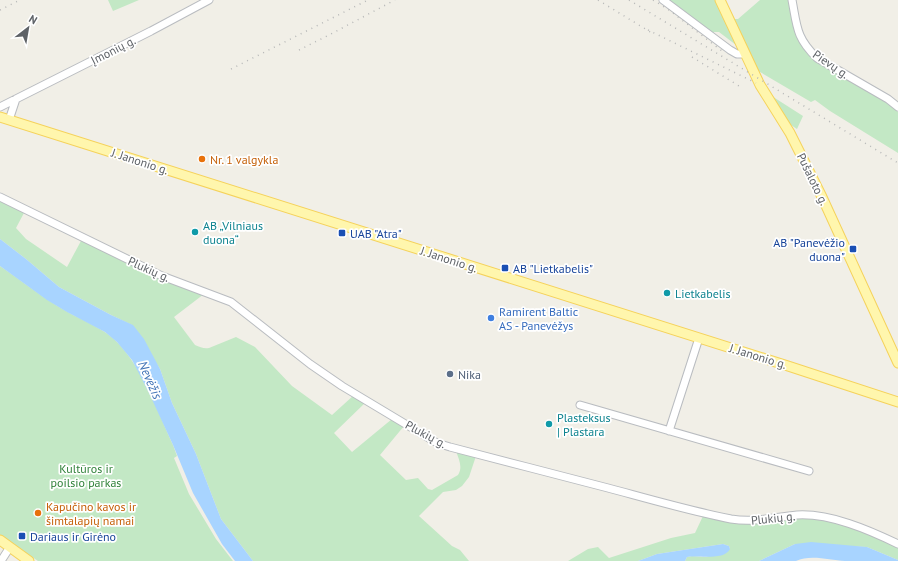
<svg xmlns="http://www.w3.org/2000/svg" width="898" height="561" font-family="'PT Sans',sans-serif">
<style>
.green{fill:#c3e8c5}
.water{fill:#a8d4ff}
.lines{fill:none;stroke-linecap:round;stroke-linejoin:round}
.minor-casing{stroke:#b9bcc0;stroke-width:9}
.major-casing{stroke:#f5d25b;stroke-width:11}
.minor{stroke:#fff;stroke-width:7}
.major{stroke:#fff6ad;stroke-width:9}
.rail{stroke:#b7b8b8;stroke-width:1.5;stroke-dasharray:1 5;stroke-linecap:butt}
.food-dot{fill:#e8710a;stroke:#fff;stroke-width:1.5}
.culture-dot{fill:#0f9aa8;stroke:#fff;stroke-width:1.5}
.transit-dot{fill:#1a4fb4;stroke:#fff;stroke-width:1.5}
.shop-dot{fill:#3f7fe0;stroke:#fff;stroke-width:1.5}
.service-dot{fill:#5c6f8a;stroke:#fff;stroke-width:1.5}
.labels{text-anchor:middle;dominant-baseline:central;stroke-width:3.5;stroke-linejoin:round;paint-order:stroke}
.street-label{font-size:12px;fill:#5e6267;stroke:#fff}
.food-label{font-size:12px;fill:#c56008;stroke:#fff;text-anchor:start}
.culture-label{font-size:12px;fill:#0d838f;stroke:#fff;text-anchor:start}
.transit-label{font-size:12px;fill:#164399;stroke:#fff;text-anchor:start}
.shop-label{font-size:12px;fill:#366cbe;stroke:#fff;text-anchor:start}
.service-label{font-size:12px;fill:#4e5e75;stroke:#fff;text-anchor:start}
.park-label{font-size:12px;fill:#31823a;stroke:#fff}
.water-label{font-size:13px;font-style:italic;fill:#4173b6;stroke:#fff}
</style>
<rect width="100%" height="100%" fill="#f1efe7"/>
<path class="green" d="M108 0H139L113 11Z
M660 0H716L736 45 719 32H714L709 37Z
M760 0H789C793 27 794 40 815 60L885 101 898 112V153L830 111 815 100 811 102 755 69 732 19H738Z
M767 93 803 116 797 129 788 123Z
M0 199 25 211 16 228 26 239 67 267 82 239 204 294 174 317 195 345C200 347 204 349 209 348L236 337 255 347 292 386 332 415 354 395 366 402 334 433 352 452 392 419 404 426 380 455 406 480 418 478 428 489 432 490 458 475C463 467 459 460 456 451L476 456 469 477 462 486 456 490 443 492 419 516 452 546 460 550 469 561H253L221 519 196 454 172 403 160 369 132 325 111 315 59 287 26 259 0 239Z
M0 266C22 281 43 298 66 311 83 321 104 328 118 343 142 368 158 412 173 445L177 456 174 458 189 494 216 539 233 561H38L0 535Z
M703 516 742 522 796 517H813L850 527 898 546V560L867 547 795 544 759 561H685L687 557 692 556 706 557 730 549 729 546 723 544 657 554 638 561H568L588 549 598 547 609 558 671 538 695 533Z"/>
<path class="water" d="M0 239 26 259 59 287 111 315 133 325 144 339 160 369 172 403 196 454 221 519 253 561H235L222 544 193 493 173 445 149 393 132 360 117 342 105 332 67 312 47 300 0 266Z
M811 542 867 547 898 560V561C881 561 863 561 845 561 830 560 810 554 796 561H759L795 544Z
M723 544 729 546 730 549C724 561 698 555 687 557L685 561H638L657 554Z"/>
<g class="lines">
<g class="minor-casing">
<path id="minor" d="M663 0 730 50 737 54H745
M792 0C797 26 796 38 817 58L888 99 898 107
M0 107 151 31 209 0
M9 120 16 99
M0 197 162 276 231 302 310 364 342 386 437 443 450 447C503 461 555 474 608 488 649 499 690 511 731 519 755 523 774 517 797 515 830 513 869 530 898 544
M580 405 809 471
M669 431 699 338
M1 561 10 547"/>
</g>
<g class="major-casing">
<path id="major" d="M720 0 760 85 790 133 822 197 898 363
M0 117 788 366 898 402
M0 540 29 561"/>
</g>
<use href="#minor" class="minor"/>
<use href="#major" class="major"/>
<path class="rail" d="M598 0 652 33
M629 0 898 163
M653 0 669 10 722 51
M0 10 20 0
M648 30 756 83
M299 50 329 35 395 0
M692 57 739 86
M231 69 368 0"/>
</g>
<g class="food-dot">
<circle cx="202" cy="159" r="4"/>
<circle cx="38" cy="513" r="4"/>
</g>
<g class="culture-dot">
<circle cx="195" cy="232" r="4"/>
<circle cx="667" cy="293" r="4"/>
<circle cx="549" cy="424" r="4"/>
</g>
<g class="transit-dot">
<rect x="338" y="229" width="8" height="8" rx="2"/>
<rect x="849" y="245" width="8" height="8" rx="2"/>
<rect x="501" y="264" width="8" height="8" rx="2"/>
<rect x="18" y="532" width="8" height="8" rx="2"/>
</g>
<circle class="shop-dot" cx="491" cy="318" r="4"/>
<circle class="service-dot" cx="450" cy="374" r="4"/>
<g class="labels">
<g class="street-label">
<text transform="translate(113 50) rotate(-27)">Įmonių g.</text>
<text transform="translate(831 64) rotate(34)">Pievų g.</text>
<text transform="translate(140 161) rotate(18)">J. Janonio g.</text>
<text transform="translate(813 179) rotate(64)">Pušaloto g.</text>
<text transform="translate(449 259) rotate(18)">J. Janonio g.</text>
<text transform="translate(149 269) rotate(24)">Plukių g.</text>
<text transform="translate(758 356) rotate(17)">J. Janonio g.</text>
<text transform="translate(426 434) rotate(28)">Plukių g.</text>
<text transform="translate(773 518) rotate(-6)">Plukių g.</text>
</g>
<g class="food-label">
<text x="210" y="159">Nr. 1 valgykla</text>
<text x="46" y="506">Kapučino kavos ir<tspan x="46" dy="14">šimtalapių namai</tspan></text>
</g>
<g class="culture-label">
<text x="203" y="225">AB „Vilniaus<tspan x="203" dy="14">duona“</tspan></text>
<text x="675" y="293">Lietkabelis</text>
<text x="557" y="417">Plasteksus<tspan x="557" dy="14">| Plastara</tspan></text>
</g>
<g class="transit-label">
<text x="350" y="233">UAB "Atra"</text>
<text x="845" y="242" text-anchor="end">AB "Panevėžio<tspan x="845" dy="14">duona"</tspan></text>
<text x="513" y="268">AB "Lietkabelis"</text>
<text x="30" y="536">Dariaus ir Girėno</text>
</g>
<g class="shop-label">
<text x="499" y="311">Ramirent Baltic<tspan x="499" dy="14">AS - Panevėžys</tspan></text>
</g>
<g class="service-label">
<text x="458" y="374">Nika</text>
</g>
<g class="park-label">
<text x="86" y="468">Kultūros ir<tspan x="86" dy="14">poilsio parkas</tspan></text>
</g>
<g class="water-label">
<text transform="translate(150 380) rotate(66)">Nevėžis</text>
</g>
</g>
<g transform="translate(28 28) rotate(31)" stroke="#ffffff" stroke-width="3" paint-order="stroke">
<path d="M0-3L7 15L0 10L-7 15Z" fill="#5e6267"/>
<text y="-6" font-size="11" font-weight="bold" text-anchor="middle" fill="#5e6267">N</text>
</g>
</svg>
